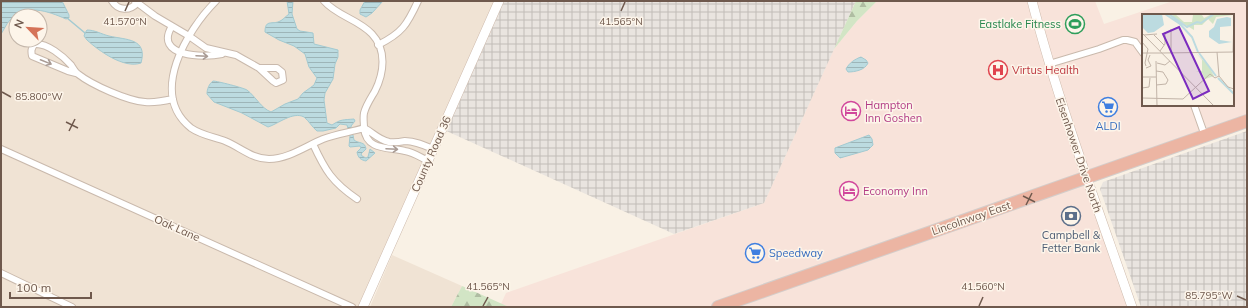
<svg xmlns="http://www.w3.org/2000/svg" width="1248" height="308" font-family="Mulish,sans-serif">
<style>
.residential{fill:#f0e3d4;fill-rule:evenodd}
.commercial{fill:#f8e3da;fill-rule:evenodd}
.industrial{fill:url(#industrial-grid)}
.forest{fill:url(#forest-firs)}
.water{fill:url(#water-rules);stroke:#a3cad1}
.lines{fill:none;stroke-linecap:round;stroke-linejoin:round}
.stream{stroke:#a3cad1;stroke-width:1.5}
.street-casing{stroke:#c9b9ac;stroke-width:8}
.secondary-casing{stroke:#cebbad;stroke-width:10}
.highway-casing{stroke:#d4cdca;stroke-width:14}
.street{stroke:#fff;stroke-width:6}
.secondary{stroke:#fff;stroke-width:9}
.highway{stroke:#ecb5a3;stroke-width:12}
.oneway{stroke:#a99b94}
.ticks{fill:none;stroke:#6f594d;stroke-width:1.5}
.labels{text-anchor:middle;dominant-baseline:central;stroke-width:3;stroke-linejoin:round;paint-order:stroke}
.leisure-label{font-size:11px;fill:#27864d;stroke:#fdf5ea;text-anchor:end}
.health-label{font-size:11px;fill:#be3a42;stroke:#fdf5ea;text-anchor:start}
.hotel-label{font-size:11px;fill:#b23c85;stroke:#fdf5ea;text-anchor:start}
.shop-label{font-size:11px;fill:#366cbe;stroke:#fdf5ea}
.street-label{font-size:11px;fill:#6f594d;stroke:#fdf5ea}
.service-label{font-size:11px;fill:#4e5e75;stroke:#fdf5ea}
.inset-river{fill:none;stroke:#bcdbe0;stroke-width:2}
.inset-road{fill:none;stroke:#c2b4a8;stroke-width:1}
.view{fill:#7b2cbf;fill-opacity:0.15;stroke:#7b2cbf;stroke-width:2}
.inset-edge{fill:none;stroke:#6f594d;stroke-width:2}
.ticks-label{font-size:10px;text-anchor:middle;fill:#6f594d;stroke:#fdf5ea;stroke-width:3;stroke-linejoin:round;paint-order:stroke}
</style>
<defs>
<pattern id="industrial-grid" width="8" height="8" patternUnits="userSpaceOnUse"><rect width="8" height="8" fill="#e9e4df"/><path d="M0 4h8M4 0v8" fill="none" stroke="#c1bcb7"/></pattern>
<pattern id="forest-firs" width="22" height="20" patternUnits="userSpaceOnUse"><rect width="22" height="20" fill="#d2e5c5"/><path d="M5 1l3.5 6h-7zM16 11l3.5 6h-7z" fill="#afbda2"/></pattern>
<pattern id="water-rules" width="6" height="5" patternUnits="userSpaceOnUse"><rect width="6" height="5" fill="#bcdbe0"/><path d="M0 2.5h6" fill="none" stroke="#9db5b8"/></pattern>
</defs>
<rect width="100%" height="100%" fill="#f9f1e5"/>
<path class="residential" d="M1 1H499L361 307H1ZM16 16H40V40H16Z
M392 255 462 286 451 307H370Z"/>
<path class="commercial" d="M877 1H1095L1104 24 1173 1H1247V115L1087 177 1132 307H509L501 304 506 293 764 203 834 49 857 21ZM1143 15H1233V105H1143Z"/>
<path class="industrial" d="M499 1H856L764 203 674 234 442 129Z
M1247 131V307H1141L1100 189 1103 182Z"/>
<path class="forest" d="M856 1H877L857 21 834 49Z
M462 286 509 307H451Z"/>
<path class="water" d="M1 1H62L69 15V18L66 19C48 11 25 3 10 20 6 24 4 30 1 34Z
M287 1H293L292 14 297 29 300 31 313 33 314 44 338 50V57L335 64 333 79 325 93 324 100 327 123 332 125C341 119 343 120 354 119L355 121 351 126 354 140C359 144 365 141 366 149L361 154 362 156 366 158 368 157 370 149 375 153 366 161C361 160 358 158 357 152L361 148 360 146 350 147 349 146 350 136 347 125 340 124 336 128 323 131H317C312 127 309 121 304 117 293 111 278 124 268 127L242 113 214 102 207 94C207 89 209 84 213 81 217 81 244 88 247 90 256 97 261 108 271 112L285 104 298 99 303 93 314 85 317 78 309 67 305 54 294 46 279 40 265 32C265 20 271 24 278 22 282 21 286 16 289 14Z
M365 1H383L372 13 366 17 360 14V10Z
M87 30C95 30 101 34 109 36 126 40 148 38 141 63 124 69 99 51 87 40L84 36 85 33Z
M861 57 866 60 868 63C865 70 855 72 848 72L846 69C849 63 855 59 861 57Z
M869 135 872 139 873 145 868 150 840 158 835 153V148Z"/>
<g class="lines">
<path class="stream" d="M67 18 85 33"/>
<g class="street-casing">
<path id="street" d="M112 1C118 11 130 11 137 3
M135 1 155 16 189 36 206 48 236 55 243 59 259 68 273 81 276 83 283 80 282 72 277 68H259
M216 1C187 30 148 94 191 128 201 135 214 137 225 141 240 147 252 159 269 159 288 159 306 146 323 139 336 134 351 132 364 128 364 123 363 118 364 113 366 105 371 98 375 91 384 73 387 50 372 34 358 19 337 16 324 1
M172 26C153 57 204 58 222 54
M378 45C402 33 407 25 418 1
M1049 64 1099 49 1123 40H1127L1135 42 1143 53
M76 73 68 71 32 56C31 51 31 48 35 44 47 43 63 56 71 65 73 68 75 72 78 74 92 85 128 101 145 102 155 103 164 101 173 99
M1194 105 1205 136
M364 128C366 151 389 147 405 151 413 152 420 157 428 161
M364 128C374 133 377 139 389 142 395 143 400 142 405 141 415 141 424 145 433 149
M313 144C325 170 332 182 357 199
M1 149 352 307
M1 273 72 307"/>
</g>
<g class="secondary-casing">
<path id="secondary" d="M1032 1C1059 105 1097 206 1132 307
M363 307 499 1"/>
</g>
<g class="highway-casing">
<path id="highway" d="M718 307 1247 121"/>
</g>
<use href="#street" class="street"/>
<use href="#secondary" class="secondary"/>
<use href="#highway" class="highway"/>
</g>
<defs><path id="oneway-shaft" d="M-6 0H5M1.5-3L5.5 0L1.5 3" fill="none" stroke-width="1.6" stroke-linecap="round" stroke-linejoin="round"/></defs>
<g class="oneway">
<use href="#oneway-shaft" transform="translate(202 56) rotate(3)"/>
<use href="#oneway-shaft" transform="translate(46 62) rotate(22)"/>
<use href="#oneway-shaft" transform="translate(392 149) rotate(3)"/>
</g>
<path class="ticks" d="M125 11 129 2M621 11 625 2M2 92 11 97M66 122 78 128M69 131 75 119M1023 196 1035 202M1026 205 1032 193M1237 296 1246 300M483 306 488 297M979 306 983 297"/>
<defs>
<g id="stadium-ring" transform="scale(1)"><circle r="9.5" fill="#fdf5ea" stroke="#2e9e5b" stroke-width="1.5"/><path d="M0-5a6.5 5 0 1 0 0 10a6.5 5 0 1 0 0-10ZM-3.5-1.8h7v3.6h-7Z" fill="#2e9e5b"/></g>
<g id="hospital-ring" transform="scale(1)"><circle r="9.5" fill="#fdf5ea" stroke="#e0444e" stroke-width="1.5"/><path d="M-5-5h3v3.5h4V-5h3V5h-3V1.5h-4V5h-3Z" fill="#e0444e"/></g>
<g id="supermarket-ring" transform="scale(1)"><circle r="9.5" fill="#fdf5ea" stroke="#3f7fe0" stroke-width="1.5"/><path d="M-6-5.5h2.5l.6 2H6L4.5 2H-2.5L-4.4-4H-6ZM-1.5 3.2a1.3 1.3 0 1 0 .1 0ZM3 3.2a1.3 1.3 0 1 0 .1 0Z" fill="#3f7fe0"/></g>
<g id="hotel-ring" transform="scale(1)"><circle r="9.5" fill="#fdf5ea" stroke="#d1479c" stroke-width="1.5"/><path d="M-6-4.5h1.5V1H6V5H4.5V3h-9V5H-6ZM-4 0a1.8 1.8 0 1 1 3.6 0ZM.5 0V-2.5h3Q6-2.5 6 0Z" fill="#d1479c"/></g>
<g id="bank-ring" transform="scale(1)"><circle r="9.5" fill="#fdf5ea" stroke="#5c6f8a" stroke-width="1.5"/><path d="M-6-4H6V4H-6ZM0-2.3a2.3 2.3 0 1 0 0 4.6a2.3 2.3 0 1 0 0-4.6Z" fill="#5c6f8a"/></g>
</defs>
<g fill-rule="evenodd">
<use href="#stadium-ring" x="1075" y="24"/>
<use href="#hospital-ring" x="998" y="70"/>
<use href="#supermarket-ring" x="1108" y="107"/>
<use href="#hotel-ring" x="851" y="111"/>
<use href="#hotel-ring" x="849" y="191"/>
<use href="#bank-ring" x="1071" y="216"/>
<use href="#supermarket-ring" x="755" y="253"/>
</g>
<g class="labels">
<g class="leisure-label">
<text x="1061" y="24">Eastlake Fitness</text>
</g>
<g class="health-label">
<text x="1012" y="70">Virtus Health</text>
</g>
<g class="hotel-label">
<text x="865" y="105">Hampton<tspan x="865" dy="13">Inn Goshen</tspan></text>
<text x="863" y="191">Economy Inn</text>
</g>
<g class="shop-label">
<text x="1108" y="126">ALDI</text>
<text x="769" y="253" text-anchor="start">Speedway</text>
</g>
<g class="street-label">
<text transform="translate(431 154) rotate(-66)">County Road 36</text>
<text transform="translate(1079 155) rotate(71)">Eisenhower Drive North</text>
<text transform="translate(971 218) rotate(-19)">Lincolnway East</text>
<text transform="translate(177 228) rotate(24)">Oak Lane</text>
</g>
<g class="service-label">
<text x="1071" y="235">Campbell &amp;<tspan x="1071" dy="13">Fetter Bank</tspan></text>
</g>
</g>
<g transform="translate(1142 14)">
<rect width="92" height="92" fill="#f9f1e5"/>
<path d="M25 0 30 2 33 0 42 8H50L51 1H60L62 4 70 0 91 1 74 3 71 10 66 5 60 11H52V16ZM54 39 66 51 72 62 63 65 60 59 54 57H60V46Z" fill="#d2e5c5"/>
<path d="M0 0H20L22 11 12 18 6 19 0 13ZM85 3 89 4V12L78 13V26L90 28 77 30 67 23V17L72 13 75 5Z" fill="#bcdbe0"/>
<path class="inset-river" d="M23 0 38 10 50 23 56 38M27 0 45 13 55 8 59 9 72 0M57 39 74 62M76 64 92 80"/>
<path class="inset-road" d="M29 15V39M0 19 72 92M2 21 15 20M12 21 22 31M0 28 6 35 3 49 4 52M18 37 23 30V18M75 38 77 62 86 73 92 75M91 38 92 2M0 39H20M20 39 92 38M14 47 15 92M15 49 23 51 28 47M4 54 9 52 6 46 8 41M14 57 21 58 26 66 24 70 14 71M0 63H14M0 74 7 73 8 64M0 84 41 85 68 60 73 64 77 62"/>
<path class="view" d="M37 13 67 77 51 85 21 20Z"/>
<rect width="92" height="92" class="inset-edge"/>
</g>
<g class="ticks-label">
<text x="125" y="25">41.570°N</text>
<text x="621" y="25">41.565°N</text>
<text x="39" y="100">85.800°W</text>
<text x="488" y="290">41.565°N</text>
<text x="983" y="290">41.560°N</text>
<text x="1209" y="299">85.795°W</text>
</g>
<rect width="1248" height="308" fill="none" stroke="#6f594d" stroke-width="4"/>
<g transform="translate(28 28) rotate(295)"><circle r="19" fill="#fdf5ea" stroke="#c4b7ab"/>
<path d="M0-3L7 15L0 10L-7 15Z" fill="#d57358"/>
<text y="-6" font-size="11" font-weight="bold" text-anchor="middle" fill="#6f594d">N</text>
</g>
<path d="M10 292v6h81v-6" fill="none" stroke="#6f594d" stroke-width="2"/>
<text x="16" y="292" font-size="12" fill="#6f594d" stroke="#fdf5ea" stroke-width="3" paint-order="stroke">100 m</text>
</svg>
